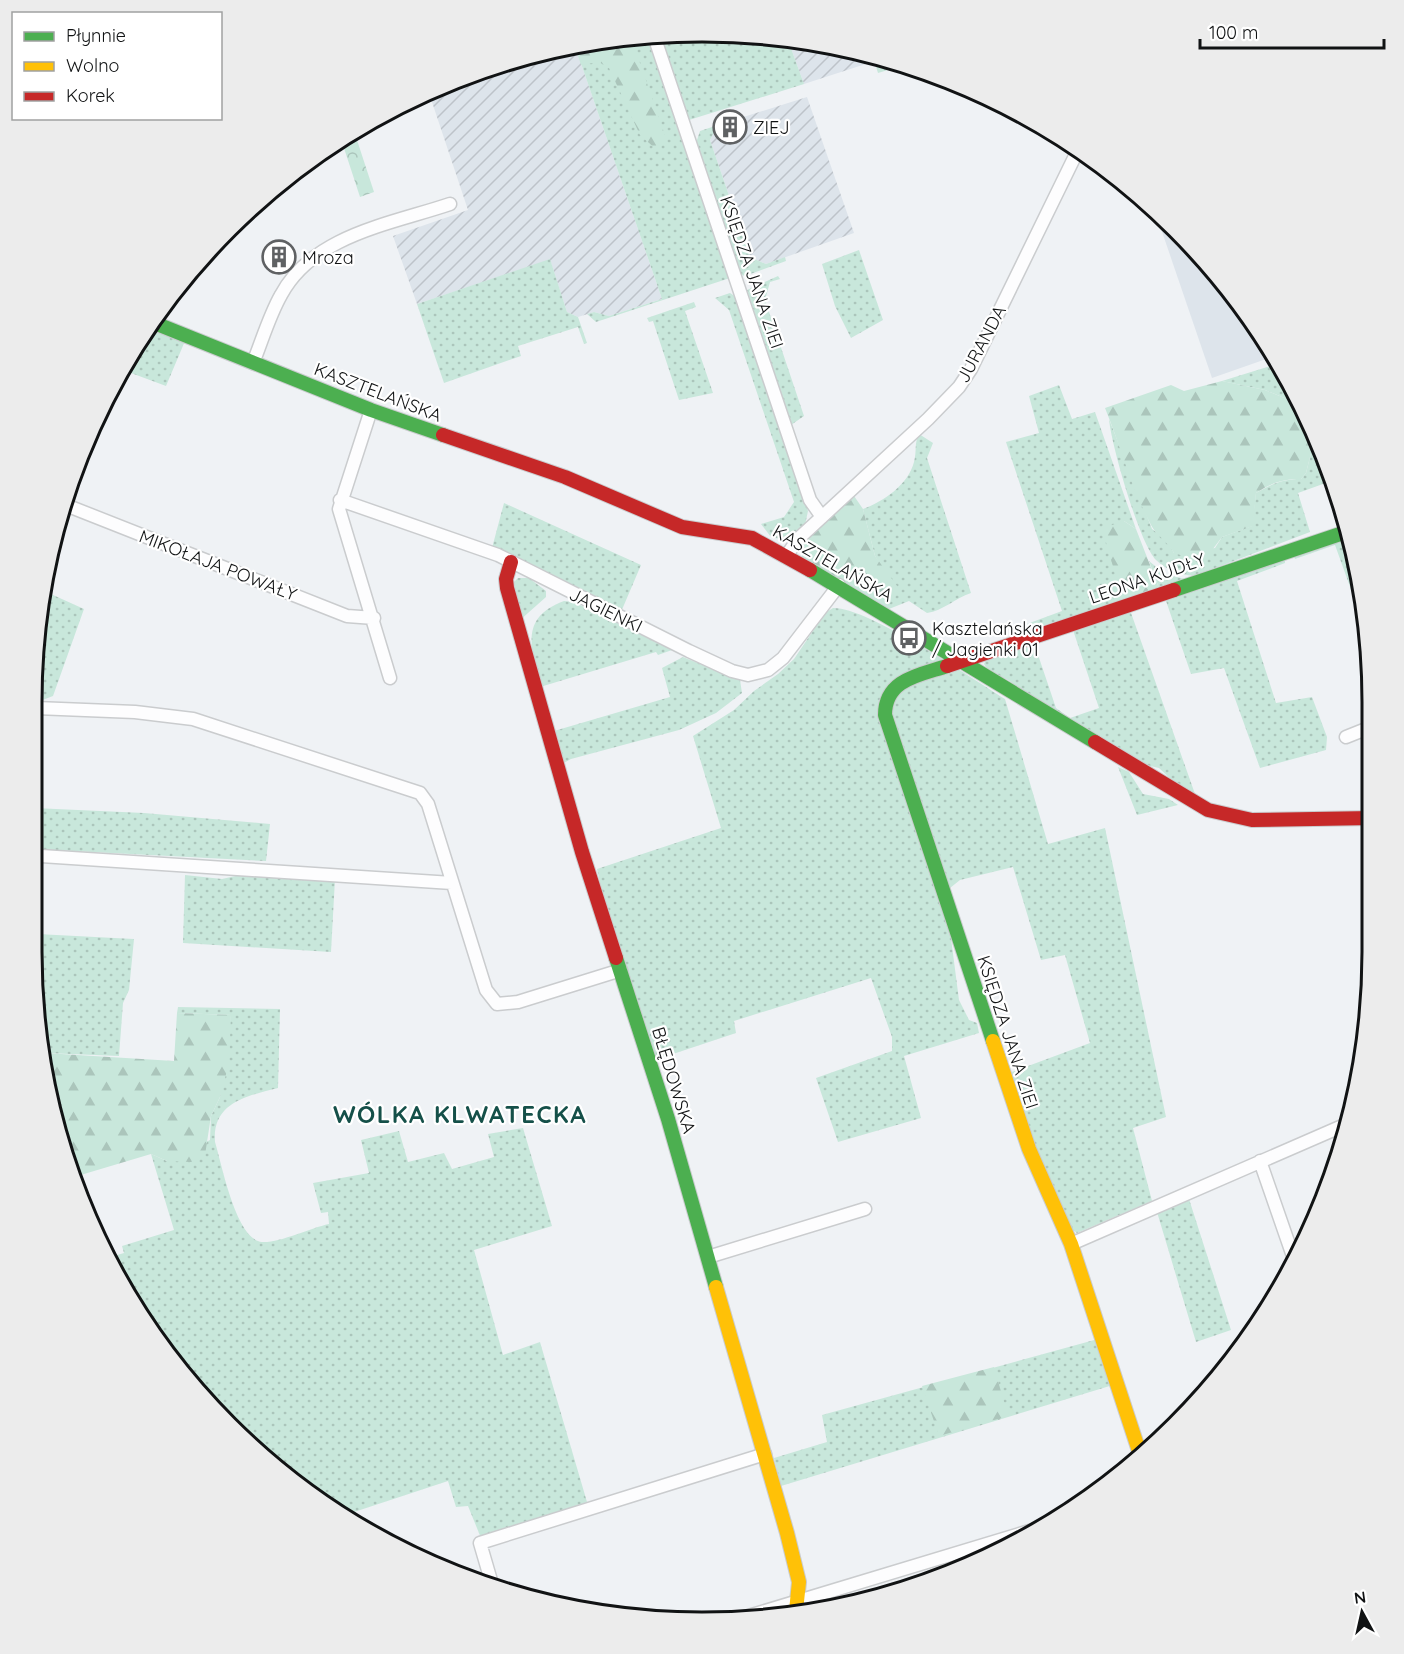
<svg xmlns="http://www.w3.org/2000/svg" width="1404" height="1654" font-family="Quicksand,sans-serif">
<style>
.built{fill:#dde4eb}
.industrial{fill:url(#industrial-furrows)}
.grass{fill:url(#grass-dots)}
.forest{fill:url(#forest-firs)}
.park{fill:url(#park-crowns)}
.lines{fill:none;stroke-linecap:round;stroke-linejoin:round}
.street-casing{stroke:#caccce;stroke-width:15}
.fast-casing{stroke:#caccce;stroke-width:16}
.slow-casing{stroke:#caccce;stroke-width:16}
.jam-casing{stroke:#caccce;stroke-width:16}
.street{stroke:#fdfdfe;stroke-width:12}
.fast{stroke:#4caf50;stroke-width:14}
.slow{stroke:#ffc107;stroke-width:14}
.jam{stroke:#c62828;stroke-width:14}
.labels{text-anchor:middle;dominant-baseline:central;stroke-width:4.5;stroke-linejoin:round;paint-order:stroke}
.poi-label{font-size:18px;fill:#111314;stroke:#fff;text-anchor:start}
.street-label{font-size:18px;fill:#111314;stroke:#fff}
.district-label{font-size:24px;font-weight:bold;letter-spacing:1.5px;fill:#155049;stroke:#fff}
.rim{fill:none;stroke:#111314;stroke-width:3}
</style>
<defs>
<pattern id="industrial-furrows" width="10" height="10" patternUnits="userSpaceOnUse" patternTransform="scale(1.5)"><rect width="10" height="10" fill="#dde4eb"/><path d="M-1 1l2-2M0 10L10 0M9 11l2-2" fill="none" stroke="#bdc3c9"/></pattern>
<pattern id="grass-dots" width="8" height="8" patternUnits="userSpaceOnUse" patternTransform="scale(1.5)"><rect width="8" height="8" fill="#c8e7db"/><path d="M2 2h.1M6 6h.1" fill="none" stroke="#abc5bb" stroke-width="1.8" stroke-linecap="round"/></pattern>
<pattern id="forest-firs" width="22" height="20" patternUnits="userSpaceOnUse" patternTransform="scale(1.5)"><rect width="22" height="20" fill="#c8e7db"/><path d="M5 1l3.5 6h-7zM16 11l3.5 6h-7z" fill="#abc5bb"/></pattern>
<pattern id="park-crowns" width="20" height="18" patternUnits="userSpaceOnUse" patternTransform="scale(1.5)"><rect width="20" height="18" fill="#c8e7db"/><path d="M2 6a3 3 0 1 1 6 0M12 15a3 3 0 1 1 6 0" fill="none" stroke="#abc5bb"/></pattern>
</defs>
<rect width="100%" height="100%" fill="#eff2f5"/>
<path class="built" d="M1160 217 1206 260 1275 356 1212 378 1157 217Z"/>
<path class="industrial" d="M788 40 872 54 875 61 804 84Z
M575 46 662 299 609 316 594 312 578 317 567 312 550 260 417 304 393 236 468 210 429 93 486 67Z
M807 97 854 233 766 264 750 257 710 140 718 125Z"/>
<path class="grass" d="M746 33 788 40 804 84 689 120 661 36Z
M648 36 730 278 596 322 587 314 594 312 609 316 662 299 575 46 614 37Z
M872 54H875L904 65 878 73Z
M718 125 710 140 750 257 766 264 785 257 786 261 745 276 739 274 696 143 700 131Z
M859 250 883 320 851 338 835 306 822 264Z
M550 259 567 312 578 317 587 343 584 344 578 327 518 346 521 356 444 383 417 304Z
M778 276 780 279 770 282 765 300 804 416 791 425 747 290Z
M730 293 736 297 808 511 805 525 784 540 771 537 761 524 784 517 794 502 729 310 715 298Z
M694 302 696 307 685 311 713 393 679 400 653 321 649 322 647 318Z
M150 327 185 341 166 386 131 373 128 379 119 376Z
M1280 363 1299 404 1265 390 1222 381Z
M1059 385 1072 419 1095 412 1136 529 1124 521 1123 601 1018 633 1013 629 1062 611 1006 442 1039 433 1029 396Z
M1109 419 1152 529 1166 539 1174 553 1215 548 1222 537 1252 526 1256 493C1271 484 1283 479 1301 479L1306 473 1315 437 1334 480 1298 493 1310 532 1194 576C1179 574 1167 571 1156 560 1139 542 1111 444 1109 419Z
M919 434 933 443 927 458 971 593C955 598 943 611 927 613L909 601 884 611 890 602 884 571 875 556 863 509C884 501 908 485 914 462 917 451 914 443 919 434Z
M504 503 641 565 621 612 492 548Z
M1347 536 1363 619 1362 620 1335 545 1295 559 1293 553Z
M1285 556V563L1237 581 1276 703 1312 697 1327 737 1326 750 1260 768 1224 668 1191 674 1165 598Z
M1149 561 1165 574 1185 579 1159 588Z
M518 578H529L546 591V597L519 621 514 582Z
M42 590 84 609 53 696 40 701 36 713 37 615Z
M564 601 574 602 672 650 658 655 656 652 540 687C532 649 518 618 564 601Z
M833 608C868 607 971 678 1005 699L1048 844 1105 828 1166 1117 1133 1128 1152 1201 1077 1233 1070 1228 1037 1157 1009 1073 1090 1043 1065 955 1041 960 1013 867 960 880 945 892 959 1000 969 1020 977 1023 979 1033 904 1056 921 1118 838 1142 816 1078 892 1051V1037L871 978 734 1021 736 1033 655 1060 609 925 597 869 721 828 693 736 734 710 754 691 778 674 794 659 825 613Z
M1130 610 1195 794 1177 785 1159 768 1146 765 1016 687C1007 675 993 678 984 664L986 660 1033 640 1056 708 1070 718 1099 708 1072 627Z
M683 657 740 680 742 693 716 713 679 730 571 759 562 764 554 731 670 697 662 668Z
M1118 767 1129 772 1143 794 1169 799 1178 805 1137 815Z
M34 808 144 813 270 824 266 861 34 849Z
M185 875 222 879 240 875 335 879 331 952 183 943Z
M37 934 134 939 129 990 123 1003 119 1056 45 1053 34 969 43 967Z
M178 1007 280 1009 278 1088C246 1096 212 1103 215 1142 222 1165 236 1240 262 1242 280 1243 310 1228 329 1224L328 1212 321 1213 313 1183 369 1173 361 1140 399 1131 408 1162 444 1153 452 1169 494 1157 488 1134 523 1128 552 1226 474 1250 503 1355 540 1342 587 1502 481 1538 468 1506 456 1507 448 1481 342 1516 329 1509 198 1394 107 1258 124 1253 122 1246 174 1230 151 1154 167 1161 210 1140 211 1116 220 1097 231 1015 177 1013Z
M1189 1199 1231 1330 1196 1342 1157 1212Z
M1098 1339 1113 1385 781 1486 774 1458 827 1442 822 1415Z"/>
<path class="forest" d="M614 37H631L667 141 657 150 640 135 609 68 599 62 581 65 575 46Z
M1222 381 1265 390 1299 404 1315 437 1306 473 1301 479C1283 479 1271 483 1256 493L1253 526 1222 537 1203 562 1174 553C1167 541 1156 535 1151 525 1131 488 1121 447 1105 408L1171 385 1184 391Z
M852 493 863 509 875 556 900 590 884 611 802 557V543Z
M1124 521 1136 529 1159 588 1123 601 1103 532 1109 526Z
M33 848 37 934 43 967 34 969 32 952Z
M177 1013 231 1015 229 1063 220 1097 211 1116 205 1155 191 1162 167 1161 151 1154 74 1177 54 1125 45 1053 174 1061Z
M994 1367 1008 1416 939 1436 922 1386Z"/>
<path class="park" d="M356 137 374 192 360 197 342 142Z"/>
<g class="lines">
<g class="street-casing">
<path id="street" d="M654 36 810 500 822 517
M253 363C262 341 269 316 281 295 313 235 391 224 450 204
M371 410 339 509 390 678
M340 500 498 555 689 651 732 671 748 675 768 670 783 658 839 585
M63 504 347 616 374 618
M787 555 798 539 928 419 959 387 971 369 1078 150
M36 708 135 712 193 719 420 793 428 804 486 990 497 1004 518 1002 621 970
M1346 737 1371 727
M41 856 452 883
M1260 1161 1294 1259
M1071 1244 1347 1124
M708 1257 865 1209
M492 1584 480 1543 765 1454
M732 1621 1046 1526"/>
</g>
<g class="fast-casing">
<path id="fast" d="M152 322 371 410 443 435
M810 570 1095 742
M1174 590 1346 532
M947 666C920 675 885 679 885 715L993 1041
M616 958 668 1119 716 1287"/>
</g>
<g class="slow-casing">
<path id="slow" d="M993 1041 1029 1149 1071 1244 1140 1454
M716 1287 787 1533 799 1582 796 1611"/>
</g>
<g class="jam-casing">
<path id="jam" d="M443 435 565 477 682 527 752 538 810 570
M511 562 506 579 507 588 582 852 616 958
M947 666 1174 590
M1095 742 1208 810 1252 820 1372 818"/>
</g>
<use href="#street" class="street"/>
<use href="#fast" class="fast"/>
<use href="#slow" class="slow"/>
<use href="#jam" class="jam"/>
</g>
<defs>
<g id="building-ring" transform="scale(1.725)"><circle r="9.5" fill="#fff" stroke="#5f6163" stroke-width="1.5"/><path d="M-4-6H4V6H1V3H-1V6H-4ZM-2.5-4.3h1.7v1.8h-1.7ZM.8-4.3h1.7v1.8H.8ZM-2.5-1h1.7V.8h-1.7ZM.8-1h1.7V.8H.8Z" fill="#5f6163"/></g>
<g id="bus-ring" transform="scale(1.725)"><circle r="9.5" fill="#fff" stroke="#5f6163" stroke-width="1.5"/><path d="M-5-6H5V4H4V6H2V4H-2V6H-4V4H-5ZM-3.5-4V0h7V-4ZM-3.5 1.2v1.5H-2V1.2ZM2 1.2v1.5H3.5V1.2Z" fill="#5f6163"/></g>
</defs>
<g fill-rule="evenodd">
<use href="#building-ring" x="730" y="127"/>
<use href="#building-ring" x="279" y="257"/>
<use href="#bus-ring" x="909" y="638"/>
</g>
<g class="labels">
<g class="poi-label">
<text x="753" y="127">ZIEJ</text>
<text x="302" y="257">Mroza</text>
<text x="932" y="628">Kasztelańska<tspan x="932" dy="21">/ Jagienki 01</tspan></text>
</g>
<g class="street-label">
<text transform="translate(752 272) rotate(71)">KSIĘDZA JANA ZIEI</text>
<text transform="translate(981 344) rotate(-62)">JURANDA</text>
<text transform="translate(378 392) rotate(21)">KASZTELAŃSKA</text>
<text transform="translate(833 563) rotate(30)">KASZTELAŃSKA</text>
<text transform="translate(218 565) rotate(21)">MIKOŁAJA POWAŁY</text>
<text transform="translate(1147 578) rotate(-19)">LEONA KUDŁY</text>
<text transform="translate(606 610) rotate(26)">JAGIENKI</text>
<text transform="translate(1008 1032) rotate(72)">KSIĘDZA JANA ZIEI</text>
<text transform="translate(674 1080) rotate(73)">BŁĘDOWSKA</text>
</g>
<g class="district-label">
<text x="460" y="1114">WÓLKA KLWATECKA</text>
</g>
</g>
<path d="M0 0H1404V1654H0ZM702 42H702A660 660 0 0 1 1362 702V952A660 660 0 0 1 702 1612H702A660 660 0 0 1 42 952V702A660 660 0 0 1 702 42Z" fill="#ececec" fill-rule="evenodd"/>
<path class="rim" d="M702 42H702A660 660 0 0 1 1362 702V952A660 660 0 0 1 702 1612H702A660 660 0 0 1 42 952V702A660 660 0 0 1 702 42Z"/>
<rect x="12" y="12" width="210" height="108" fill="#ffffff" stroke="#a0a1a1" stroke-width="1.5"/>
<rect x="24" y="32" width="30" height="9" fill="#4caf50" stroke="#a0a1a1" stroke-width="1.5"/>
<text x="66" y="42" font-size="18" fill="#111314">Płynnie</text>
<rect x="24" y="62" width="30" height="9" fill="#ffc107" stroke="#a0a1a1" stroke-width="1.5"/>
<text x="66" y="72" font-size="18" fill="#111314">Wolno</text>
<rect x="24" y="92" width="30" height="9" fill="#c62828" stroke="#a0a1a1" stroke-width="1.5"/>
<text x="66" y="102" font-size="18" fill="#111314">Korek</text>
<g transform="translate(1362 1612) rotate(352)" stroke="#ffffff" stroke-width="4.5" paint-order="stroke">
<path d="M0-4.5L10 22L0 15L-10 22Z" fill="#111314"/>
<text y="-9" font-size="16" font-weight="bold" text-anchor="middle" fill="#111314">N</text>
</g>
<path d="M1200 39v9h184v-9" fill="none" stroke="#111314" stroke-width="3"/>
<text x="1209" y="39" font-size="18" fill="#111314" stroke="#ffffff" stroke-width="4.5" paint-order="stroke">100 m</text>
</svg>
